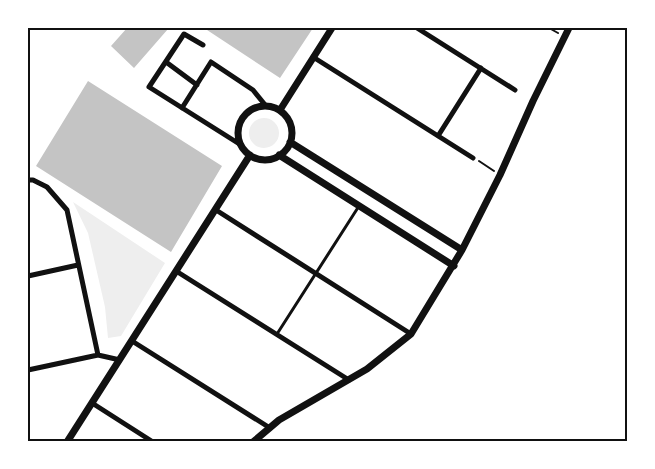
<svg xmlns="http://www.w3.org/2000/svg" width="655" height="469" font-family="Poppins,sans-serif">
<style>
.green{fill:#eee}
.building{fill:#c4c4c4}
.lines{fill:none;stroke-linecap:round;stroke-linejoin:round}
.path{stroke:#111;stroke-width:2}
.service{stroke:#111;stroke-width:3}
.minor{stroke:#111;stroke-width:5}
.tertiary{stroke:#111;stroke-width:7}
.neatline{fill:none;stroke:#111;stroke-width:2}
</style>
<rect width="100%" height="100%" fill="#fff"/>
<path class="green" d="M249 133a15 15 0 1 1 30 0a15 15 0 1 1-30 0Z
M73 202 165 263 121 336 108 338 105 307 88 233Z"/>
<path class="building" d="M127 28H167L168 29 134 68 111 46Z
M204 28H313L280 78Z
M88 81 222 166 171 252 36 166Z"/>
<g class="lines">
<path class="path" d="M549 28 558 33
M479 161 494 171"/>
<path class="service" d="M277 334 359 206"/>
<path class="minor" d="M417 28 515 90
M203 45 184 34 149 87 241 145
M313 57 473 158
M166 62 197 85
M182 108 211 62 253 90 266 106
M438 136 481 68
M28 180H33L47 187 67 210 98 355 120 360
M216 210 411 334
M176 271 349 380
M28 276 78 265
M132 341 270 428
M28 370 98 355
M92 403 153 442"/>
<path class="tertiary" d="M238 133a27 27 0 1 1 54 0a27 27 0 1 1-54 0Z
M280 110 332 28
M290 142 462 250
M279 155 454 266
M67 442 250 155
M253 442 279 420 367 369 411 334 462 250 500 175 533 101 569 28"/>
</g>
<rect width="655" height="469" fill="none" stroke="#ffffff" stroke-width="58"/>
<rect x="29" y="29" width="597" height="411" class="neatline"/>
</svg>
